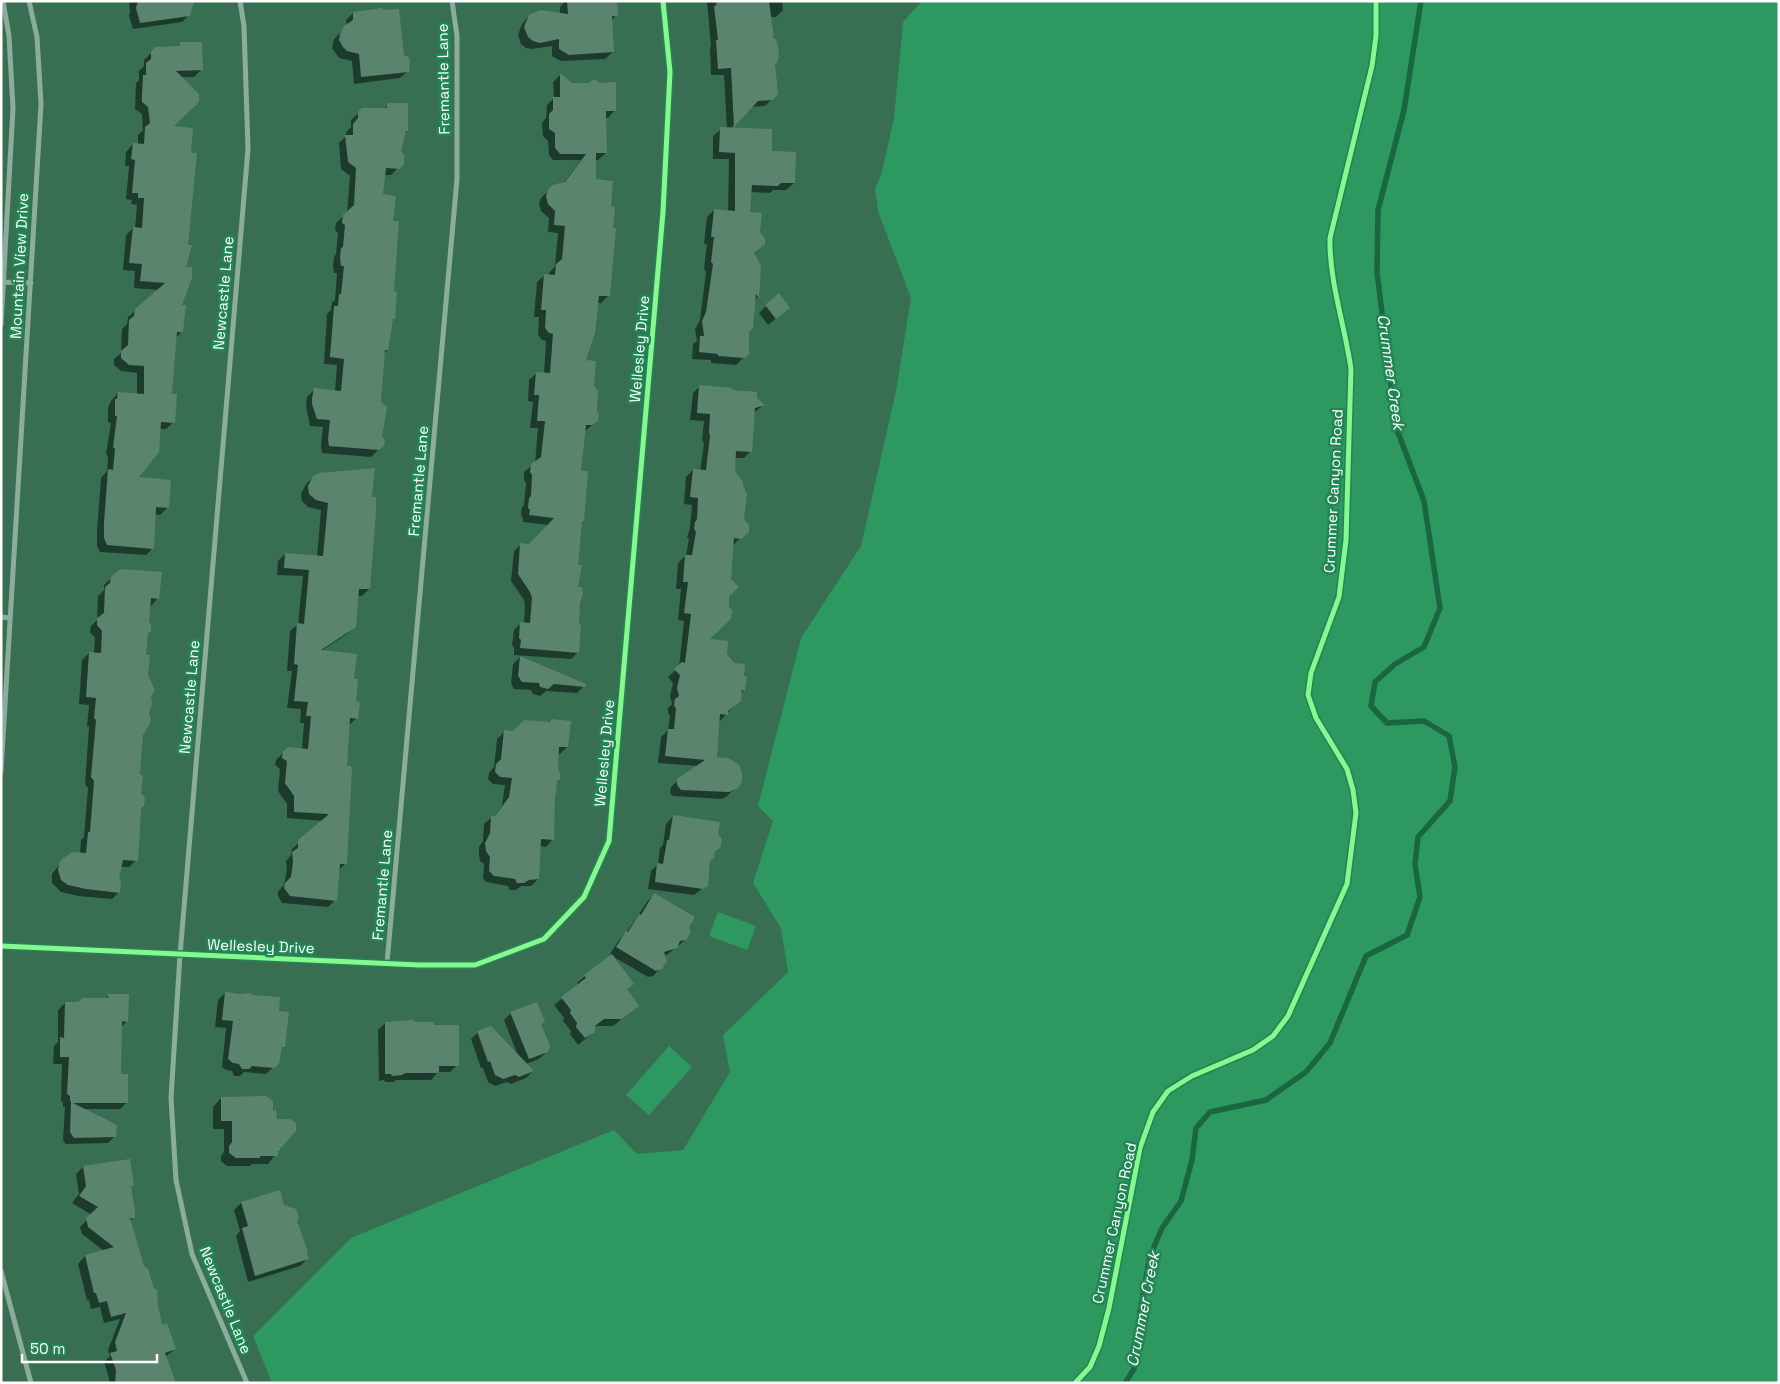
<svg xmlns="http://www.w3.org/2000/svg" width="1780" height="1384" font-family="'Space Grotesk',sans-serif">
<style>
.green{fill:#2d9860}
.shadow{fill:#0007}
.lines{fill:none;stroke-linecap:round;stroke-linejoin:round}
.stream{stroke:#1a6640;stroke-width:5.5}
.building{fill:#5b846f}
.street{stroke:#8aae9b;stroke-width:5}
.cycleway-casing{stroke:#218653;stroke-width:8}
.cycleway{stroke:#87f88f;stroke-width:5}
.labels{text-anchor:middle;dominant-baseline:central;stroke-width:5;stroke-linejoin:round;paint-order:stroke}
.street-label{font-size:15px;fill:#fff;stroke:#218653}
.water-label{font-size:16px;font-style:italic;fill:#fff;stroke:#218653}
</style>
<rect width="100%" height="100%" fill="#386f53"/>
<path class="green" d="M922 1H1779V1383H272L253 1336 351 1238 614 1130 637 1154 683 1150 730 1072 723 1035 788 972 781 928 753 883 773 821 758 806 801 638 861 546 896 391 911 298 878 211 875 189 882 172 894 118 903 22Z
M718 912 756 926 747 950 709 936Z
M669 1046 692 1067 649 1115 626 1095Z"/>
<path class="shadow" d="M129 1H190L189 15 182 22 133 29 129 16 130 12Z
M565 1H616V15L611 21 613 52 605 59 561 61 552 56V46L532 49 526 48 521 44 518 35 522 24 529 16 560 14V7Z
M707 1H782L783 10 776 17H770L776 62 774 64 777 94 765 106 750 107 730 129 770 152 794 183 786 190H773L770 193 751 192 749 213 756 251 753 254 760 266 758 297 755 301 748 331V353L736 365 711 363V360L692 359 693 344 697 341 695 329 700 320 706 272 704 269 707 244H704L707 217 714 210 728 211 729 159H713V136L721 129H727L724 75H711L710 48 711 46Z
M353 13 403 57 408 71 400 78 354 84 352 61 339 58 332 48 334 39 347 26 346 20Z
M181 44 201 70 194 77H180L171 127 185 268 180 306 182 331 176 338 171 395 174 422 166 429H159L136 478 168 507 160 515 154 514 153 548 146 555 100 552 97 546V531L101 478 107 471 108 457 106 454 111 423 108 422V408L111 401 118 393 137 395V373L121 371 114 365V359L121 353 122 329 127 324 128 317 159 290 134 288 135 271 123 270 126 235 133 228H135L137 205 131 204 132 200 126 199 129 166H125L126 152 133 144 138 145V135L143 130 142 114 135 109 136 83 139 80V71L144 66V60L156 48H177Z
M560 75 572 84 615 110 608 118H605L606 153 598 160H595V180L609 207 608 296 601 303H597L585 361 593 387 597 421 584 432 580 472 583 520 581 522 577 566 579 603 578 652 571 659 514 655V647L512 645 514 630 521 623 524 624 525 606 524 600 511 581 514 551 521 544 529 545 548 525 523 522V518L521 515 522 507 524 505 526 483 524 480V472L535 463 538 428H530L533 402 528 401 529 380 537 373 544 374 546 341 542 340 538 335 539 317H534L537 282 545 275H549V273L555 266 558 233 548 232 549 218 541 211 539 203 541 198 553 186 563 184 581 160H553L549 155 548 141 543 136 542 123 546 118 547 105 554 98 553 82Z
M388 105 407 131 404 134 399 151 403 163 391 175H384L381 196 392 222 394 319 391 321 387 350 384 353 380 402 382 446 371 457 322 453 321 446 323 427 310 426 306 406 307 397 314 390 335 391 337 365 324 364 327 314 331 310 332 302 335 300 337 273H334L333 266 334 257 336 254 338 233 335 230 336 223 347 213 350 176 341 169 339 143 346 136V132L351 127V120L363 109H384Z
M766 306 789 308 768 325 759 313Z
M700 386 731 392 755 398 763 405 754 413 751 451 744 458H734L733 471 743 519 747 532 733 545 728 596 708 640 725 655 744 690 741 694 740 700 719 722 716 758 739 784 726 797 721 799 673 796 670 793 671 787 678 780 697 766 658 763 661 737 668 730 670 716 668 713V708L672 704 670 696 673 683 668 677 679 667 684 621 678 620 681 589H676L678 563 686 555 689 539 687 537 690 528 692 505 684 504 686 477 693 470 700 471 704 444 702 440 704 421 690 420 693 393Z
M314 477 371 498 369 589 362 596H357L354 626 347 634 321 651 353 680 357 718 349 725 346 767 345 864 338 871 335 900 328 907 282 903 278 896V891L284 885 287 870 286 861 291 855 292 849 323 821 287 818V804L278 791 280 769 275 765 276 760 288 748 302 749 304 723H300L301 709 287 708 292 671H287L290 631 298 624 303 576 277 575 278 561 285 554 317 557 321 510 308 507 302 501 301 494 306 484Z
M120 570 158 598 151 606 149 605 145 656 150 696 142 734 138 775 140 808 136 860 129 867H120L117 879 119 892 112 899 78 896 61 892 52 883V874L64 859 80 854 81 840 84 837 88 788 85 784 89 727 87 726 89 705 79 704 82 660 89 653H94L95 638 90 632 91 626 97 620 98 596 104 590V585Z
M520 657 584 686 577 693 546 691 540 696 533 694 531 690 514 689 511 683 513 664Z
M551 720 567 747 560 754H558L553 839 546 847 540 846 538 879 531 886H521L516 890H510L508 886 486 882 483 878 484 864 480 861 479 855V847L483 841 484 824 492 817H494L502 806 505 785 493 784 488 779 489 773 494 767 497 739 504 732H513L548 723Z
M673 816 714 852 708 862 707 885 694 895 648 889 651 871 658 864 660 848 663 845 666 824Z
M654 894 688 927 685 940 668 954 664 956 661 968 653 976 648 977 612 956 626 990 638 1006 613 1026H595L594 1032 578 1045 570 1034 571 1031 563 1021 564 1018 554 1005 579 985 577 983 585 976 612 956 610 954 619 940 626 933 647 902Z
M225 993 251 996 278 1012 283 1047 280 1050 278 1063 266 1074 244 1072 240 1076H234L232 1071 226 1070 222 1067 226 1028 215 1027 218 1000Z
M109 995 127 1021 121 1027 120 1075 127 1102 120 1109H84L115 1136 108 1143 66 1144 63 1140 65 1107H63V1103L61 1101 62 1064H53L54 1046 58 1042V1010L65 1003H79L105 999Z
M511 1013 543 1022 540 1025 547 1052 539 1059 526 1064 533 1071 526 1078 511 1084 507 1082 495 1086 488 1082 483 1068H481L471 1039 478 1032 518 1056 504 1020Z
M385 1023 457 1065 450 1072H438L431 1080H396L393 1082H385L384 1080 379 1081 378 1030Z
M221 1098 272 1112 275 1120 279 1150 268 1164H252L250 1166H227L221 1161V1156L224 1152V1129H213V1107Z
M83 1167 132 1185 130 1188 133 1217 130 1221 143 1267 155 1300 162 1326 175 1349 165 1357 174 1383H109V1378L104 1362 110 1356 108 1350 120 1319 104 1323 100 1307 91 1309 89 1300H87L78 1264 85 1256 104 1251 82 1234 80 1227 92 1215 72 1203 79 1194 76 1174Z
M241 1203 283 1206 295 1221 307 1259 300 1266 248 1282 236 1236 240 1231 234 1210Z"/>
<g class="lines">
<path class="stream" d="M1125 1383 1134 1369 1140 1312 1150 1256 1162 1228 1181 1201 1192 1160 1196 1128 1210 1112 1266 1100 1306 1072 1330 1043 1366 956 1407 935 1420 897 1415 864 1418 837 1450 801 1455 767 1449 736 1424 721 1387 723 1371 706 1375 682 1395 664 1424 647 1440 608 1424 501 1396 427 1377 272 1378 210 1404 110 1421 1"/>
</g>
<path class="building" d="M138 1H194L190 16 140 23 136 8Z
M567 1H617L618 16H612L614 52 569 55 559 49V39L540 43 533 41 528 37 524 27 529 15 540 10 568 14Z
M717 1H769L774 39H776L778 47 779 56 777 63H775L778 94 773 100 758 101 734 127 731 68 718 69 716 40H718L714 6H716Z
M382 8 383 10 399 9 404 56H408L410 61 409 72 361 77 359 54 347 51 343 47 339 40 340 34 344 26 353 20V12Z
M180 42H202L203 70 176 71 199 94V102L174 126 193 128 191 153H197L188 245H192L186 267H192V278L182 305H186L183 332H177L172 394H177L175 423 161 422 159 452 139 477 171 480 169 508 156 507 154 549 107 545 104 538V523L108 469 113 470 115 449 113 447 117 416H115V399H117L118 392 144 394V366L129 365 121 358V351L128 345 129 320 134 316 135 309 165 283 140 281 142 264 129 263 133 227 142 228 144 198H138V193H132L135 160 131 159 133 143 144 144 145 127 150 123 148 107 142 102V95L143 75H146V63L151 59V52L155 47 180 46Z
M560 73 572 83H589L594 79 600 83 616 82V111H606L607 153H596V179L613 181 611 206 615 207 613 228H616L610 296H599L595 333 586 360 596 361 594 386 598 391 597 412 599 413 598 421 592 425H586L581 471H588L584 521H582L578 565H582L578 587H582L583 594 580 603 579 624H581L579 653 520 648 521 640 519 638 520 622 530 623 532 598 530 592 518 574 520 543 529 544 554 518 529 515 530 510 528 508 529 498 531 496 532 475 530 472 531 464 541 457 545 421H537L539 395H534L536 372 550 373 553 334 549 333 545 328 546 310H541L544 274 555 275 556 264 562 259 565 226 554 225 555 211 548 204 546 196 548 190 552 185 565 182 586 154H560L555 148V133L549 129V114L553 110V97H560Z
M387 103H408V131H406L401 151 404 155V164L400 169 386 168 383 194 396 196 393 221H399L394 291 397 292 395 319H393L388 350H385L381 402 387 407 382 437 385 439 384 446 379 450 329 446 328 439 330 420 317 419 312 404V398L314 388 341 391 344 359 330 357 334 306H338L339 294H341L344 266H341L340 258 341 248 343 247 345 225 342 223 343 215 354 205 356 168 348 162 345 135H353V124L358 118V112L362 108H387Z
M720 127 772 129V151L796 152 795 183H781L778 186 752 185 750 212 762 213 760 232 765 239V244L754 253 761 266 759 298 756 294 753 328 749 332V354L745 358 718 356V354L699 352 700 336H704L702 321 706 312 713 264 711 262 714 237H711L714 209 735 211V153L719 152Z
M779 293 790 308 776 319 765 305Z
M699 385 733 388 732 390 757 392V398L765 405 755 408 752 452 736 451 735 471 743 482V486L747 494 744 519 749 525V532L741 539 734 538 731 579 739 587 729 596V606L732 611 731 619 710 639 728 641 727 654 734 663 745 664 744 676 747 677 745 691 742 690 741 701 728 711V715L720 714 717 757 728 758 735 762 740 766 742 774V781L738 788 729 792 681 790 677 785V779L705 760 665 756 668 729H674L676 708 674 706 675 699 679 696 677 688 680 675 674 669 682 662 685 663 691 614 684 613 688 582H683L685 555H692L696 532 694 529 695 522 697 519 698 498 690 497 693 469 706 470 710 436 709 432 710 414 697 413Z
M375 468 372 497H376V512L370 589H359L356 627 321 650 357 654 354 679H358L356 701 360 702 358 719 350 718 347 766H351L352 768 347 864H340L337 901 290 896 284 888 285 883 291 877 293 862 292 852 298 848V840L329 814 294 812V796L285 783 287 761 282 758 283 752 288 747 308 749 311 716H306L308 702 294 701 298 665 294 664 297 623 304 624 309 570 284 568 285 553 323 556 328 503 316 500 309 494 308 486 313 476 319 473Z
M120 569 162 572 159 599 151 598 149 622 151 624V631L148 633 146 655H150L148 675 155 690 151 696 152 704 149 713 151 720 149 725 143 735 140 774 143 776 141 793 145 798 144 806 142 807 141 811 138 861 123 860 119 878 121 881 120 893 86 889 68 885 61 880 58 870 60 861 72 852 86 853 88 832H90L94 781 91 777 96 720 94 718 96 698 86 697 89 652 101 653 102 631 97 625V618L104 613 105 587 110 583 111 577Z
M520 656 586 684 585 687 554 684 548 689 540 687 539 683 522 682 518 676Z
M551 719 571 721 568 747H559L558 770 560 773V779L557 781 555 803 554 840 541 839 539 879 529 880 524 883H517L515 879 494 876 489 871 490 857 486 851 485 843 490 833 491 816H495L509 797 512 778 500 777 495 772 496 764 501 759 504 730 513 731 524 720 550 722Z
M673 815 720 822 718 834 722 839 720 848 715 851 714 858 710 861 708 886 703 889 655 882 657 863 663 864 667 840H669Z
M654 893 695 917 689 927 691 932 686 940 680 941 677 948 664 952 667 961 662 969 656 971 616 947 626 931 628 932 639 914 641 915Z
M612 954 634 984 627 989 639 1006 622 1019H604L595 1026V1032L585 1038 576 1027 577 1023 570 1013 571 1010 561 997 586 978 584 975Z
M225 992 241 994 250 993 252 995 280 997 279 1011 289 1012 285 1047H282L279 1064 274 1068 252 1066 249 1069H242L239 1064 233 1063 228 1059 233 1021 222 1020Z
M108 994H129L128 1022 122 1021 121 1074H128V1103H73L117 1125 116 1137 74 1138 70 1132 71 1101H70V1096L67 1094 69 1057H60V1037L64 1038 65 1002H78L83 998H108Z
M537 1002 545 1022 541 1024 550 1046 548 1052 529 1059 510 1012Z
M413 1020 416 1022H434V1025H459V1066H439V1073H405L402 1075 392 1076 391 1074H385V1022Z
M491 1026 534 1071 519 1077 515 1075 503 1079 495 1075 490 1061 488 1062 477 1031Z
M266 1096 273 1101V1111L276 1110 277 1119H290L296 1123V1131L282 1147 280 1148V1151H278V1156H260V1158H236L229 1153V1146L232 1142V1121H221V1097Z
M130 1159 134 1186H131L135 1212V1218H130L144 1266 148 1269 154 1288 157 1290 158 1298 157 1300 162 1325 167 1323 176 1349 165 1353 176 1383H115L116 1370 110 1353 117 1351 115 1342 126 1313 111 1317 107 1301 99 1303 96 1293H94L85 1255 114 1247 88 1227 86 1218 98 1207 79 1196 86 1186 83 1166Z
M280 1190 284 1205 296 1209 299 1218 297 1221 308 1252 307 1254 309 1259 255 1276 242 1228 248 1226 241 1202Z"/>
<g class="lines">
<path class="street" d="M240 1 244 26 248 149 180 955 171 1098 176 1180 192 1254 247 1383
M1 282 31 283
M1 325 13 108 9 36 3 1
M1 617 10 618
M1 772 41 104 37 37 29 1
M1 946 419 965H475L544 939 584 897 609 841 663 212 670 72 663 1
M387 963 457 179V36L452 1
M1 1271 31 1383
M1075 1383 1090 1367 1099 1346 1109 1308 1140 1148 1153 1112 1168 1091 1192 1076 1253 1050 1273 1036 1288 1016 1347 884 1356 813 1353 790 1347 769 1316 718 1308 695 1311 673 1339 597 1346 540 1351 369C1345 326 1329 281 1330 238L1372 66 1376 36V1"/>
<g class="cycleway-casing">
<path id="cycleway" d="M1 946 419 965H475L544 939 584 897 609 841 663 212 670 72 663 1
M1075 1383 1090 1367 1099 1346 1109 1308 1140 1148 1153 1112 1168 1091 1192 1076 1253 1050 1273 1036 1288 1016 1347 884 1356 813 1353 790 1347 769 1316 718 1308 695 1311 673 1339 597 1346 540 1351 369C1345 326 1329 281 1330 238L1372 66 1376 36V1"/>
</g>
<use href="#cycleway" class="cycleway"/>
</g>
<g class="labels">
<g class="street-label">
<text transform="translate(443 79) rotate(-91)">Fremantle Lane</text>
<text transform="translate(19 266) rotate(-87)">Mountain View Drive</text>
<text transform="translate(223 293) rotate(-85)">Newcastle Lane</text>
<text transform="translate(639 349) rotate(-85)">Wellesley Drive</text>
<text transform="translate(418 481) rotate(-85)">Fremantle Lane</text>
<text transform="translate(1333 491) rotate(-87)">Crummer Canyon Road</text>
<text transform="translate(189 697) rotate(-85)">Newcastle Lane</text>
<text transform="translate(604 753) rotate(-85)">Wellesley Drive</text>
<text transform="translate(382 885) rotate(-85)">Fremantle Lane</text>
<text transform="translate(261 946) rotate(2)">Wellesley Drive</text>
<text transform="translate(1114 1223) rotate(-78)">Crummer Canyon Road</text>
<text transform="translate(226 1300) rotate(68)">Newcastle Lane</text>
</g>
<g class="water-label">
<text transform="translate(1391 372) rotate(82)">Crummer Creek</text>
<text transform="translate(1143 1309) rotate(-79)">Crummer Creek</text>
</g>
</g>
<rect width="1780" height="1384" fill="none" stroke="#ffffff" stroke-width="5"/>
<path d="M22 1354v8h135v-8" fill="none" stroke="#ffffff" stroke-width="2.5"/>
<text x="30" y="1354" font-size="15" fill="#ffffff" stroke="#218653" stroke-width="4" paint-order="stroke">50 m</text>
</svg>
